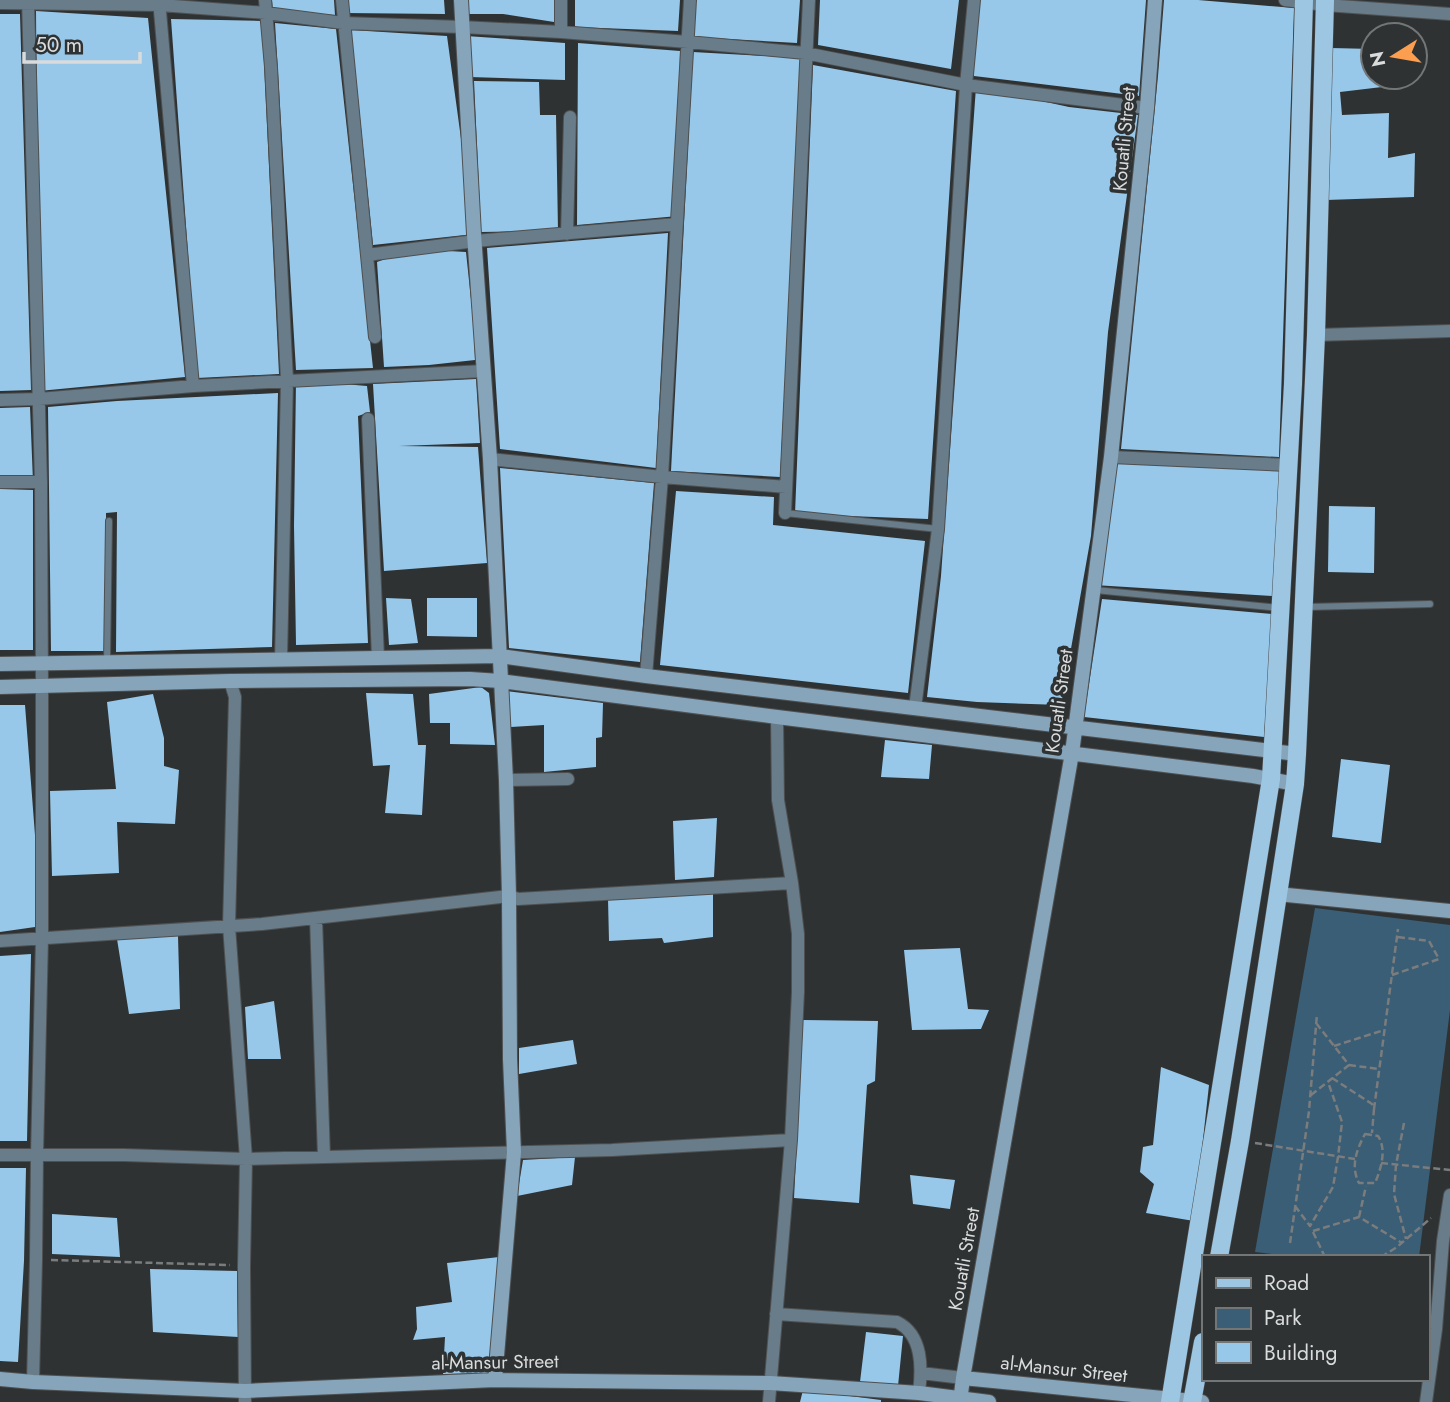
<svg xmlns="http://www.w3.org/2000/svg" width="1450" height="1402" font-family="Jost,sans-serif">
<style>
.green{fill:#3a5e75}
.building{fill:#97c8ea}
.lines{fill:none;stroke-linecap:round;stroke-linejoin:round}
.lane-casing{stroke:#4e5051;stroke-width:8}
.street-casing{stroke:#4e5051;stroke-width:14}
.secondary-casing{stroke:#4e5051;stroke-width:16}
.primary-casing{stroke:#4e5051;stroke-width:19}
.path{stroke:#7a7c7d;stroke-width:2.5;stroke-dasharray:7 3.5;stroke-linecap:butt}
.lane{stroke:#687c89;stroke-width:6}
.street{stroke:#687c89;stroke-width:12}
.secondary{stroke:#86a5bb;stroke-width:14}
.primary{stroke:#9cc6e2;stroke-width:18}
.labels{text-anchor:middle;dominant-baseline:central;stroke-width:7;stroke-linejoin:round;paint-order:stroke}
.street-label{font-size:19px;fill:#d9dbdc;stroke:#2f3233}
</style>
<rect width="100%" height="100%" fill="#2f3233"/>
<path class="green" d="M1315 908 1450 925V1010L1419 1257H1297L1255 1252Z"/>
<path class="building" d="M272 0H334L335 15 273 12Z
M346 0H444L445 14 346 13Z
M468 0H554V22L503 14H468Z
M575 0H680L678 31 575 27Z
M696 0H800L797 43 694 37Z
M820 0H959L951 69 818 45Z
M979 0H1146L1139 96 974 76V51Z
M1164 0H1198L1294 8 1279 457 1121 449 1158 76Z
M36 11 148 18 185 377 39 391Z
M0 14H20L31 390 0 391Z
M171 19 262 21 279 374 197 378Z
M275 23 336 29 373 368 296 370Z
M351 30 447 36 474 234 373 245Z
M466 36 565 43V80L470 77Z
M578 43 680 51 678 216 577 225Z
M1331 48 1373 49V77H1382V87L1340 92 1342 115 1389 113 1388 158 1415 153 1414 197 1326 200Z
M693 52 802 58 780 477 671 471Z
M813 65 956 91 928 519 795 514Z
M474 81 539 82 540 115H556L558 231 481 232Z
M976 87 1069 107 1138 115 1108 332 1091 536 1061 705 977 702 927 697 941 576Z
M668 233 656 468 500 449 487 248Z
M413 249 466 252 474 328 475 360 429 365 384 367 377 262Z
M476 379 480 443 399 446 478 447 487 563 384 571 373 384Z
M296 380 367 386 370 412 358 416 368 643 296 645 294 526Z
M278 393 272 647 116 652 117 512 106 513 107 651H51L48 407 117 401Z
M30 407 33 482 0 481V408Z
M1110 463 1282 469V511L1272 596 1094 585Z
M500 468 654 483 640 662 509 648Z
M0 489 33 490V650H0Z
M676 491 774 497 773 525 925 541 908 693 660 665Z
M1329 506 1375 507 1374 573 1328 572Z
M386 598 411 599 418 643 389 645Z
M427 598H477V637L427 636Z
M1102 599 1273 614 1264 737 1084 717Z
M481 687 489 693 495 745 450 744V723H430L429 694Z
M507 691 603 703 602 737 596 738V767L544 772V725L511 727Z
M366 693 413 694 418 745H426L422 815 385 813 390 765 373 766Z
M153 694 164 738V766L179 770 175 824 117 822 119 873 52 876 50 791 116 789 107 702Z
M0 705H25L42 926 0 932Z
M885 740 932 745 929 779 881 777Z
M1341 759 1390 765 1381 843 1332 837Z
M717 818 714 877 675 880 673 821Z
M713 894V937L664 943 662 938 609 941 608 899Z
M178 936 180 1009 129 1014 117 939Z
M960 948 968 1009 989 1010 981 1029 912 1030 904 950Z
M31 954 27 1141H0V956Z
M274 1001 281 1059H248L245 1007Z
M803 1020 878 1021 875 1081 867 1085 859 1203 794 1198Z
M573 1040 577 1064 519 1074V1048Z
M1161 1067 1209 1085 1194 1221 1146 1213 1154 1184 1140 1172 1143 1147 1153 1145Z
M575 1157 572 1185 517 1196 523 1160Z
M0 1168H26L24 1261 18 1362 0 1361Z
M910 1175 955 1180 950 1209 913 1204Z
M52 1214 117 1218 120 1257 52 1254Z
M499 1257 488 1373 443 1374 445 1337 413 1340 417 1329 416 1307 452 1302 447 1263Z
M150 1269 237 1271 238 1337 153 1332Z
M866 1332 903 1336 898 1386 860 1382Z
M803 1390 881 1400V1402H800Z"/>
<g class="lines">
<g class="lane-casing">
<path id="lane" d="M785 513 938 529
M1095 590 1279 608
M1306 607 1430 604
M107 661 109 521"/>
</g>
<g class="street-casing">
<path id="street" d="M28 0 41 482 42 686V938L37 1155 36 1260 33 1382
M159 0 193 386
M265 0 271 67 287 380 281 660
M342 0 375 337
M1285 0 1325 5 1450 14
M0 3 160 5 266 13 343 23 462 27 561 32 688 42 805 53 966 85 1147 108
M561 32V0
M567 234 570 117
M367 255 475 241 677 224
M1316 335 1450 331
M0 400 39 399 193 386 484 371
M368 419 378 658
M1111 457 1289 465
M490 459 662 477 786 487
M0 482H41
M785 513 809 0
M646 676 662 477 690 0
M230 681 235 697 229 926 246 1159 244 1266 245 1402
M915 708 938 529 966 85 974 0
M506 780 568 779
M316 918 324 1157
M0 941 262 924 509 896 518 899 792 883
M0 1155H124L246 1159 612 1150 791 1140
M776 1314 897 1322C923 1335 922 1368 919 1393
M921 1373 963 1378
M769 1402 791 1140 798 992V934L792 883 778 800 777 717
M1426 1402 1436 1329 1443 1241 1450 1195"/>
</g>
<g class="secondary-casing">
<path id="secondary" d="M461 0 474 234 490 459 506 780 509 896 510 1059 514 1152 495 1380
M0 664 500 656 646 676 1297 754
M0 687 230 681 470 679 500 681 777 717 1253 776 1295 784
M1277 894 1450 911
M963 1378 1202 1402
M0 1379 33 1382 245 1391 495 1380 770 1383 919 1393 989 1402
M960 1402 963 1378 1072 753 1111 457 1147 108 1155 0"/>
</g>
<g class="primary-casing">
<path id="primary" d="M1219 1257 1240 1141 1295 784 1297 754 1316 335 1325 0
M1170 1402 1271 779 1293 384 1304 0
M1192 1402 1203 1342"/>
</g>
<path class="path" d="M1392 975 1439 959 1429 941 1398 937
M1334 1046 1384 1030
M1349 1065 1379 1069
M1332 1078 1372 1104 1374 1109 1372 1133
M1311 1095 1349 1065 1316 1023
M1374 1109 1398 929
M1404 1123 1396 1165 1394 1194 1406 1239
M1365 1134 1378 1136C1387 1149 1381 1169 1375 1183H1359C1350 1166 1357 1149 1365 1134Z
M1255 1143 1355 1159
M1381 1163 1450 1170
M1295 1206 1310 1226 1333 1187 1338 1157 1342 1122 1328 1082
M1359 1217 1366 1186
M1313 1231 1359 1217 1402 1243
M1313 1232 1325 1257
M1290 1243 1309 1111 1317 1014
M1381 1257 1397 1247 1431 1218
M51 1260 230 1265"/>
<use href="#lane" class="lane"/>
<use href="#street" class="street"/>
<use href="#secondary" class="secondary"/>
<use href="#primary" class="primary"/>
</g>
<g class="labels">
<g class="street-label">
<text transform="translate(1124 139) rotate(-85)">Kouatli Street</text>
<text transform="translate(1059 701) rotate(-82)">Kouatli Street</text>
<text transform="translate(964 1259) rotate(-80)">Kouatli Street</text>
<text transform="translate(495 1362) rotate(-1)">al-Mansur Street</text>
<text transform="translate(1064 1369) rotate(6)">al-Mansur Street</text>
</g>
</g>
<rect x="1202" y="1255" width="228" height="126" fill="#2f3233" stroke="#737677" stroke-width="2"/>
<rect x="1216" y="1278" width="35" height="10" fill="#9cc6e2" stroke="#737677" stroke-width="2"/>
<text x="1264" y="1290" font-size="21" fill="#d9dbdc">Road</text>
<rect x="1216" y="1308" width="35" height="21" fill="#3a5e75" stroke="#737677" stroke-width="2"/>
<text x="1264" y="1325" font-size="21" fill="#d9dbdc">Park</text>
<rect x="1216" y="1342" width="35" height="21" fill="#97c8ea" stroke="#737677" stroke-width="2"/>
<text x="1264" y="1360" font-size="21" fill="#d9dbdc">Building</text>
<g transform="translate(1394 56) rotate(259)"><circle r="33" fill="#2f3233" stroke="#737677" stroke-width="2"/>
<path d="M0-5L12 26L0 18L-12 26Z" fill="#fb9e50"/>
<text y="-10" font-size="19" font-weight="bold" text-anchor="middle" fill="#d9dbdc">N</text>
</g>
<path d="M24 52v10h116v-10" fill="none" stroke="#d9dbdc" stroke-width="3.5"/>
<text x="35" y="52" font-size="21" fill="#d9dbdc" stroke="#2f3233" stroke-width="5" paint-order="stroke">50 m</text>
</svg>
